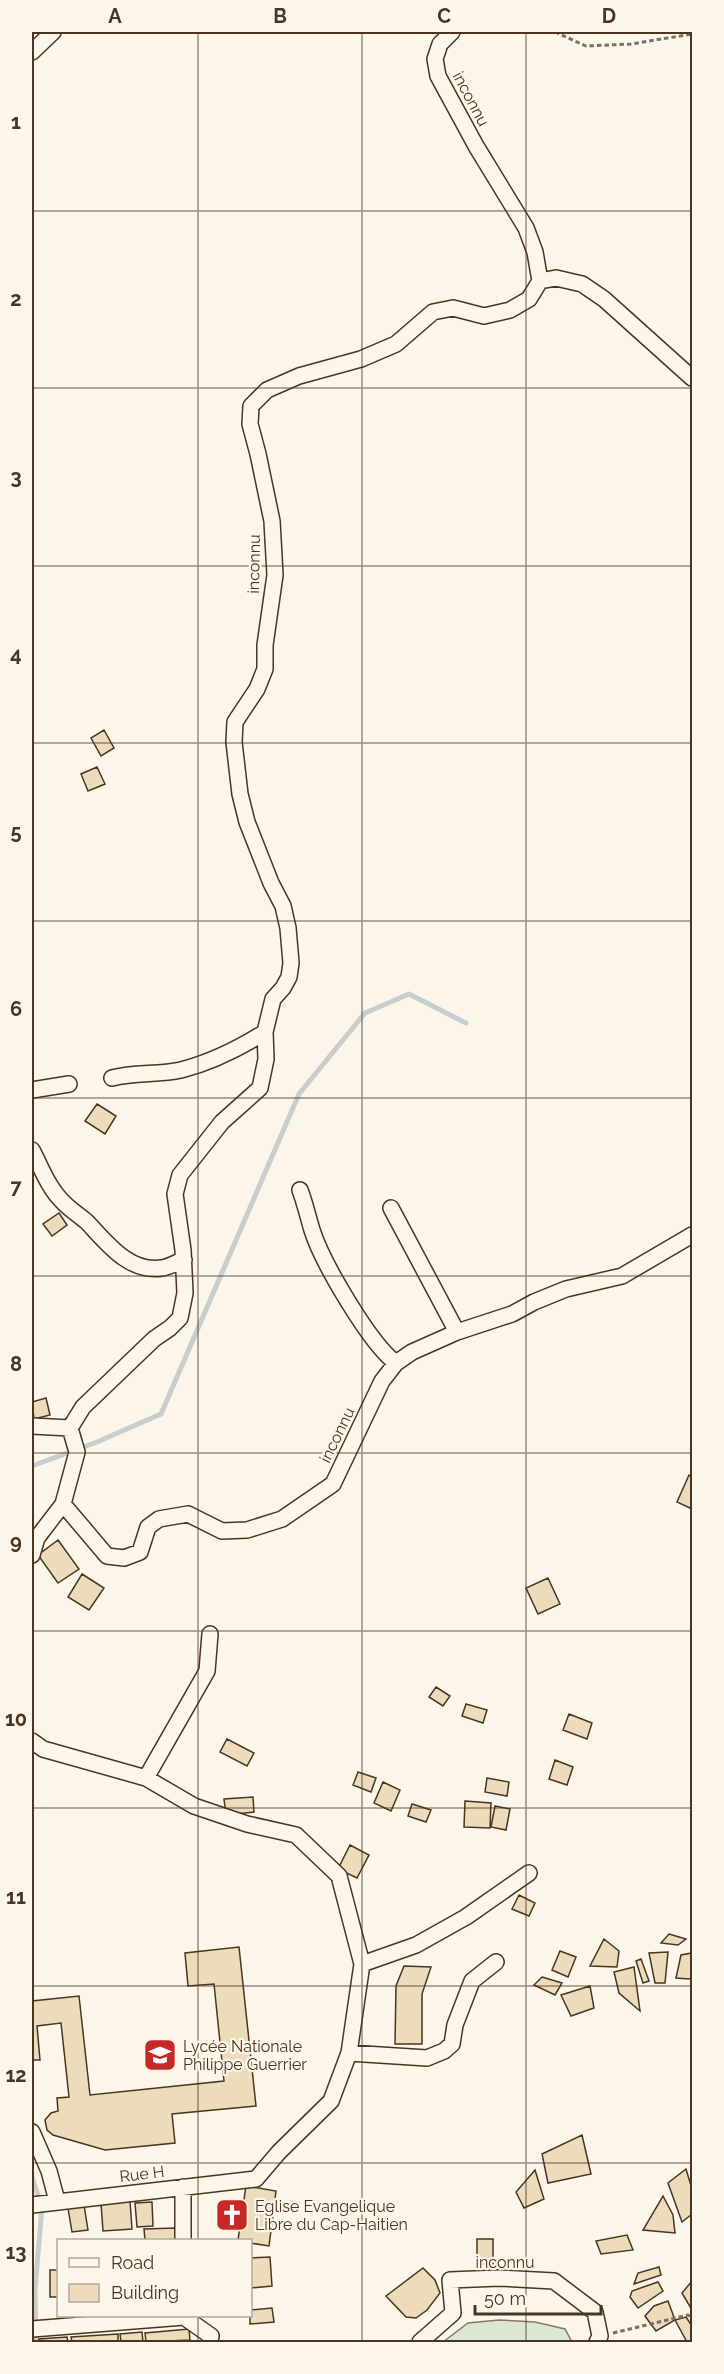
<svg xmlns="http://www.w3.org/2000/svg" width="724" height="2374" font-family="Raleway,sans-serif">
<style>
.green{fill:#dce7d0;stroke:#887966;stroke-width:1.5}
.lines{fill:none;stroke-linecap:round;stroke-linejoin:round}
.stream{stroke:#c9cecd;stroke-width:5}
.building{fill:#ecdcbc;stroke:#4a3520;stroke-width:1.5}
.minor-casing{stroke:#4a3520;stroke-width:18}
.path{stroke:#7f6f5c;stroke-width:3;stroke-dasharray:4.5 3;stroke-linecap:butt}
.minor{stroke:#fbf6e9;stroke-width:15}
.grid{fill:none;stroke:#4a3520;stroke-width:1.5;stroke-opacity:0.55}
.labels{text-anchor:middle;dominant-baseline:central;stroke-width:4.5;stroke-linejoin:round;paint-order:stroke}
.street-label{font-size:16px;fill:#4a3520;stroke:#fbf6e9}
.poi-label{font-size:16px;fill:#4a3520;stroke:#fbf6e9;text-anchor:start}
.neatline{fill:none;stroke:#4a3520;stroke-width:2}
.grid-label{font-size:20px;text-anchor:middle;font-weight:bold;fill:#4a3520}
</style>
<rect width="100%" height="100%" fill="#fbf6e9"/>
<path class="green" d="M499 2320 535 2322 565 2329 572 2342H443L468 2323Z"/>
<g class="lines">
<path class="stream" d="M32 1466 97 1442 161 1414 299 1094 365 1013 409 994 466 1023
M32 2177 42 2207 35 2289 36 2342"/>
</g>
<path class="building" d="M104 730 114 748 101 756 91 738Z
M97 767 105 784 88 791 81 774Z
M97 1104 116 1116 105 1134 85 1121Z
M59 1213 67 1225 52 1236 43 1224Z
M46 1398 50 1415 34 1419 32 1402Z
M689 1475 692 1477V1509L677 1502Z
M58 1540 79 1569 58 1583 38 1555Z
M82 1574 104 1588 89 1610 68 1597Z
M548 1578 560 1604 538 1614 526 1588Z
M436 1687 450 1696 443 1706 429 1697Z
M466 1704 487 1710 483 1723 462 1716Z
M569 1714 592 1723 587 1739 563 1730Z
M227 1739 254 1753 247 1766 220 1752Z
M555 1760 573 1767 567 1785 549 1779Z
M358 1772 376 1778 371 1792 353 1785Z
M487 1778 509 1782 507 1796 485 1792Z
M383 1782 400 1790 391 1811 374 1803Z
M253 1797 254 1812 226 1815 224 1799Z
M465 1801 491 1803 490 1828 464 1827Z
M412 1804 431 1810 426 1822 408 1816Z
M495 1806 510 1809 506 1830 491 1827Z
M350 1845 369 1855 357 1878 338 1869Z
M519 1895 535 1903 529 1916 512 1909Z
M669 1934 686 1939 678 1945 661 1943Z
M604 1939 619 1951 617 1967 590 1966Z
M239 1947 256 2106 172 2114 175 2143 105 2150 53 2135 47 2130 45 2120 51 2113 58 2111 57 2098 69 2097 61 2023 37 2026 40 2060H32V2001L79 1996 90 2095 224 2081 214 1984 188 1986 185 1953Z
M560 1951 576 1957 568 1977 552 1970Z
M668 1952 665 1983H655L649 1953Z
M692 1953V1977L689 1979 676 1978 681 1955Z
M641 1959 649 1981 643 1983 636 1961Z
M404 1966 431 1967 422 1994V2044H395L396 1986Z
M634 1967 640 2011 619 1993 614 1972Z
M542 1977 562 1983 555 1995 534 1985Z
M590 1986 594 2008 571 2016 561 1995Z
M582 2135 591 2174 548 2183 542 2154Z
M686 2169 692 2189V2214L682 2222 668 2183Z
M535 2170 544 2199 524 2208 516 2192Z
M246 2186 276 2191 269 2246 250 2243V2240H238Z
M663 2196 673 2215 675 2233 643 2230Z
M130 2201 132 2229 103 2231 101 2203Z
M152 2202 153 2226 137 2227 135 2203Z
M84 2205 88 2230 72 2232 68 2208Z
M176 2228 177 2240H145L144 2229Z
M627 2235 633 2250 601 2254 596 2241Z
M477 2239H493V2264H477Z
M270 2257 272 2286 250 2288V2258Z
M659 2267 661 2275 634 2284 638 2273Z
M423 2268 435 2280 440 2293 427 2310 416 2318 406 2317 386 2296Z
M50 2270H58V2297H50Z
M692 2281V2310L682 2293Z
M658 2282 663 2291 638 2308 630 2297 632 2291Z
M668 2301 675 2320 656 2331 645 2316 654 2306Z
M272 2308 274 2322 250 2324V2310Z
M686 2317 692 2326V2342H687L675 2320Z
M189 2329 190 2340 146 2342 145 2333Z
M142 2332 143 2342H121L120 2334Z
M118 2334V2342H72L71 2337Z
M67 2337 68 2342H40L39 2339Z"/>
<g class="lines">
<g class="minor-casing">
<path id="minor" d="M32 52 53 32
M540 281 556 278 582 284 604 299 692 378
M112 1078C135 1072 158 1075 181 1070 212 1062 238 1049 265 1032
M32 1090 69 1084
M32 1150C41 1167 48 1187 62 1201 69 1209 79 1215 87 1222 107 1243 129 1273 162 1268 169 1267 177 1262 184 1260
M300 1190C305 1203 308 1217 312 1230 322 1262 370 1344 396 1363
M391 1208 457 1332
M32 1426 70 1428
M63 1504 107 1556 124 1558 140 1552 148 1527 159 1519 188 1514 222 1531 247 1530 282 1519 333 1484 382 1381 396 1363 412 1352 457 1332 512 1314 534 1302 566 1289 622 1276 692 1235
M32 1555 37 1538 63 1504 77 1452 70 1428 83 1407 154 1339 170 1328 180 1318 185 1293 183 1250 175 1194 180 1175 222 1122 260 1088 266 1059 265 1032 273 999 283 988 289 977 291 963 288 928 283 906 271 883 247 822 240 794 234 742 235 722 257 689 265 669V645L275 575 272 521 258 454 250 424 251 406 267 390 299 376 361 359 396 344 433 312 453 308 484 316 510 310 529 299 540 281 535 252 526 228 476 146 438 76 435 59 440 44 452 32
M32 1741 43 1749 146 1778 194 1806 247 1824 296 1835 339 1876 362 1964 349 2053 331 2101 279 2152 256 2179 32 2205
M146 1778 207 1671 210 1634
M362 1964 416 1945 466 1917 529 1873
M349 2053 427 2058 444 2051 452 2044 455 2025 472 1981 496 1962
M32 2132 49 2171 57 2201
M183 2187V2240
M184 2317 211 2336 210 2342
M32 2329 184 2317
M420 2342 453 2313 450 2280 499 2278 554 2281 595 2312 600 2336 597 2342"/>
</g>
<path class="path" d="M555 32 586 46 631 44 692 34
M613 2333 688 2315 692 2318"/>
<use href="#minor" class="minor"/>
</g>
<path class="grid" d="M198 32V2240M362 32V2342M526 32V2342M32 211H692M32 388H692M32 566H692M32 743H692M32 921H692M32 1098H692M32 1276H692M32 1453H692M32 1631H692M32 1808H692M32 1986H692M32 2163H692M198 2316V2342"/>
<defs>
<g id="school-square" transform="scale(1.725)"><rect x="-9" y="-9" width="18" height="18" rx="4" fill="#c62828" stroke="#fbf6e9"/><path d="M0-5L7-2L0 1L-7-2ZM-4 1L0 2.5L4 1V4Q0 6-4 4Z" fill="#fff"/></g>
<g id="church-square" transform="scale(1.725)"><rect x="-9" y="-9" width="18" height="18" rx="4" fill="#c62828" stroke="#fbf6e9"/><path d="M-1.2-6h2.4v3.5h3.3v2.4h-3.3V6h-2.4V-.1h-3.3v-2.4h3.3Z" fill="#fff"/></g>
</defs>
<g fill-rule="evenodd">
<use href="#school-square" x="160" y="2055"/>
<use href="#church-square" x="232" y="2215"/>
</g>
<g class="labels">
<g class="street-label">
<text transform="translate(471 99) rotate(62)">inconnu</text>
<text transform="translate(254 564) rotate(-89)">inconnu</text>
<text transform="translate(337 1435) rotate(-64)">inconnu</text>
<text transform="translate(142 2174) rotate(-7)">Rue H</text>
<text x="505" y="2262">inconnu</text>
</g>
<g class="poi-label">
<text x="183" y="2046">Lycée Nationale<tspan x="183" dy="18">Philippe Guerrier</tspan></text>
<text x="255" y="2206">Eglise Evangelique<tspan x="255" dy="18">Libre du Cap-Haitien</tspan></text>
</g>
</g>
<rect width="724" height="2374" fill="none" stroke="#fbf6e9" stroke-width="66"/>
<rect x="57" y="2239" width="195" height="78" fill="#fbf6e9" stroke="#b4a999" stroke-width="1.5"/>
<rect x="69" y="2258" width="30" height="9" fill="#fbf6e9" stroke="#b4a999" stroke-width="1.5"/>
<text x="111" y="2269" font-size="18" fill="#4a3520">Road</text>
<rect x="69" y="2284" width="30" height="18" fill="#ecdcbc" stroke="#b4a999" stroke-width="1.5"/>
<text x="111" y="2299" font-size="18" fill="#4a3520">Building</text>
<path d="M475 2305v9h126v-9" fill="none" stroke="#4a3520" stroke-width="3"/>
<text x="484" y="2305" font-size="18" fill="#4a3520" stroke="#fbf6e9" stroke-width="4.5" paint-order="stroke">50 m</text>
<rect x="33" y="33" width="658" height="2308" class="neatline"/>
<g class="grid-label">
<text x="115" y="23">A</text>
<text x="280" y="23">B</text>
<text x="444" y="23">C</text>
<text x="609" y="23">D</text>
<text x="16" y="129">1</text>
<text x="16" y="306">2</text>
<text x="16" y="484">3</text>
<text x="16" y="661">4</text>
<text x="16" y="839">5</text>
<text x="16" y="1016">6</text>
<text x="16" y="1194">7</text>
<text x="16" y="1371">8</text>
<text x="16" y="1549">9</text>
<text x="16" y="1726">10</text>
<text x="16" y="1904">11</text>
<text x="16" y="2082">12</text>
<text x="16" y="2259">13</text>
</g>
</svg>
